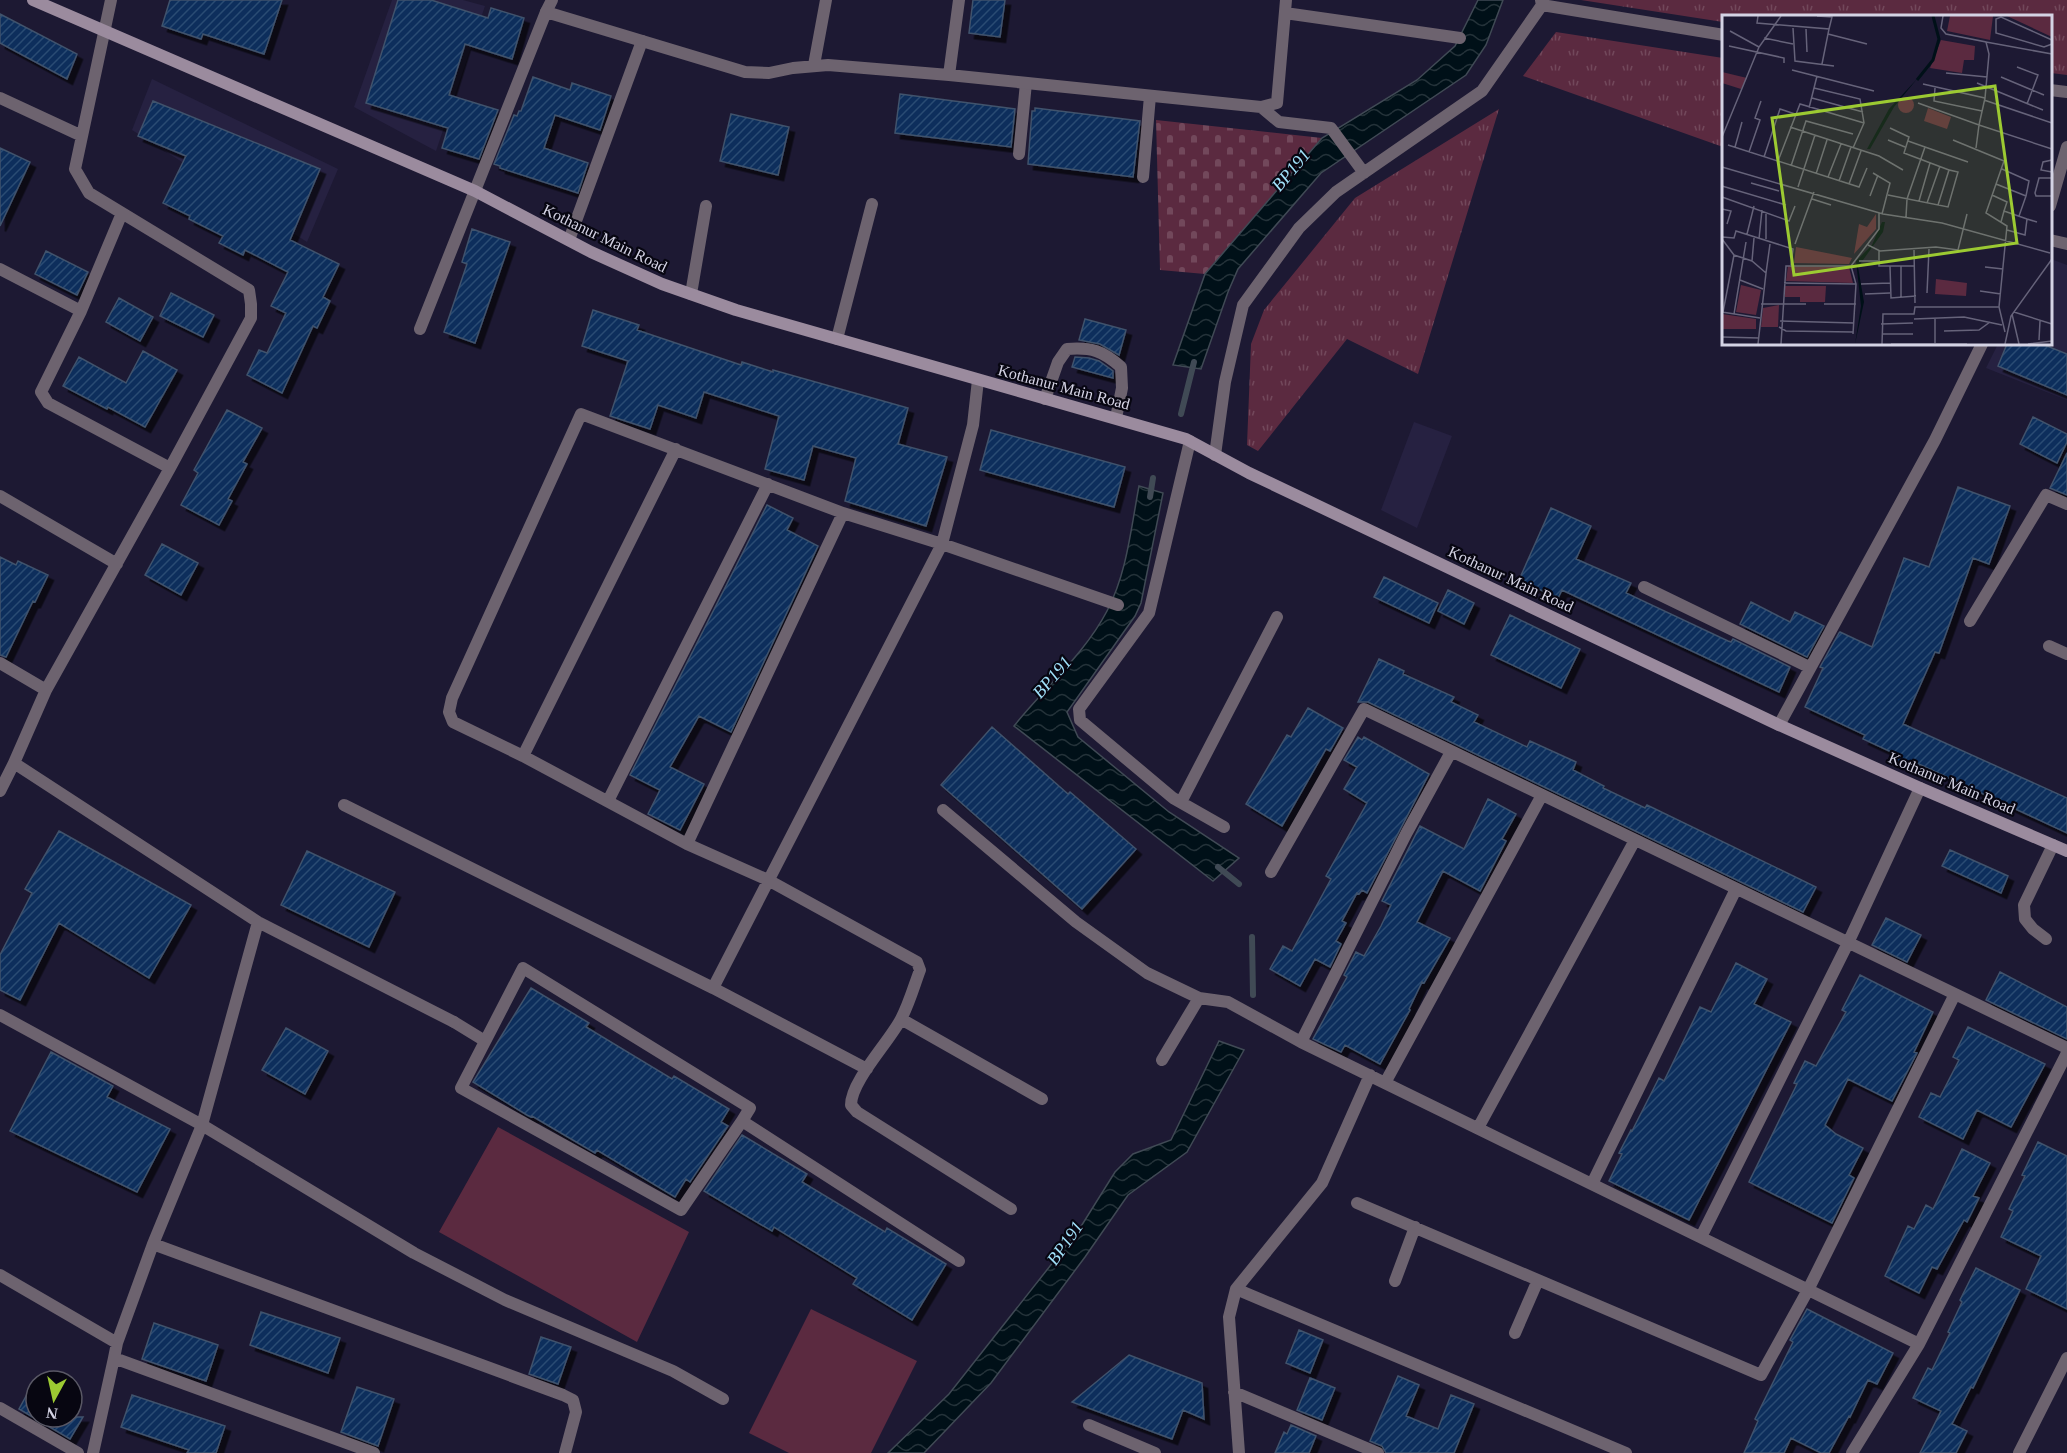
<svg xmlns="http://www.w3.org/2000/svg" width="2067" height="1453" font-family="'Times New Roman',serif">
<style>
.built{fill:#262141}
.grass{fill:url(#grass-tufts)}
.cemetery{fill:url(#cemetery-stones)}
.pitch{fill:#5b2a40}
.water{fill:url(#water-waves);stroke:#404a55;stroke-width:1.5}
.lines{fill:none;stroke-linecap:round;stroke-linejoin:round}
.stream{stroke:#404a55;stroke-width:6}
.building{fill:url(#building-hatch);stroke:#40526c;stroke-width:1.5;filter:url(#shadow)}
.lane{stroke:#6d636f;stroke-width:12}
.street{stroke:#6d636f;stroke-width:12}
.secondary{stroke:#9b8b9e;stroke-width:12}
.labels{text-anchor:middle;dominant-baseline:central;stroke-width:4.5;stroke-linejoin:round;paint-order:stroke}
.street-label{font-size:16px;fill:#d4d3e4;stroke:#070611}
.water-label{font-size:18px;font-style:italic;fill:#a0e0f9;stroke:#070611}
.inset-river{fill:none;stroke:#001018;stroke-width:3}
.inset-road{fill:none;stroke:#66637a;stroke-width:1.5}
.view{fill:#9cca32;fill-opacity:0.15;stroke:#9cca32;stroke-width:3}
.inset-edge{fill:none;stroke:#d4d3e4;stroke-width:3}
</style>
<defs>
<pattern id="grass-tufts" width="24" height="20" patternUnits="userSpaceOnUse" patternTransform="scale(1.5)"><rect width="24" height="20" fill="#5b2a40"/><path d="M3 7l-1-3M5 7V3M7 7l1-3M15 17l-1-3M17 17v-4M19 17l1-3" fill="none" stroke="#72485b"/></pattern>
<pattern id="cemetery-stones" width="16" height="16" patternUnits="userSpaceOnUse" patternTransform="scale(1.5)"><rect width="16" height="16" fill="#5b2a40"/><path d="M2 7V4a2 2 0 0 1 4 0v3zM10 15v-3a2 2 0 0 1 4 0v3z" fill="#72485b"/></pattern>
<pattern id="water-waves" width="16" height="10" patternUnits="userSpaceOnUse" patternTransform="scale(1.5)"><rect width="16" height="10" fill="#001018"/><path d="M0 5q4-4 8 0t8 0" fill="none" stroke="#243239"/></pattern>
<pattern id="building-hatch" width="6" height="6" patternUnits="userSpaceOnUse" patternTransform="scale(1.5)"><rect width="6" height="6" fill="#092e5c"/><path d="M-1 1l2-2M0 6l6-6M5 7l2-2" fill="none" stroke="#2c4b73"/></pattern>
<filter id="shadow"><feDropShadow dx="5.5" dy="5.5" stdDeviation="0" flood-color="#0009"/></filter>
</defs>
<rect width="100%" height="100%" fill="#1d1933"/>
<path class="built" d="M392 0H463L485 6 436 151 354 107Z
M152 79 338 169 307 242 132 130Z
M2051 259 2067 265V400L1986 368 1998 344H2050Z
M1414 422 1452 436 1417 528 1381 510Z"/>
<path class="grass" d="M1581 0H2067V75L2051 73 2050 16H1724L1723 22Z
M1556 32 1723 58V147L1523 76Z
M1499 109 1418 374 1347 339 1258 451 1247 445 1251 344 1264 310 1355 198Z"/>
<path class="cemetery" d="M1156 120 1322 138 1205 274 1160 270Z"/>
<path class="pitch" d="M498 1127 689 1232 637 1342 439 1232Z
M811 1309 917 1361 871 1453H789L749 1433Z"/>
<path class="water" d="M1478 0H1503L1486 45 1466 75 1321 173 1238 269 1228 292 1201 369 1173 365 1205 274 1322 138 1417 80 1455 46Z
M1139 486 1163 493 1141 603 1135 616 1067 712 1078 737 1169 812 1239 858 1213 881 1014 726C1044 688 1084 655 1107 611 1127 573 1131 528 1139 486Z
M1219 1041 1244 1050 1187 1152 1128 1195 1085 1257 991 1383 924 1453H888L949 1394 1080 1228 1115 1172 1133 1154 1171 1140Z"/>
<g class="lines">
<path class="stream" d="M1181 414 1194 362
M1150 497 1153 478
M1218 867 1239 884
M1252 937 1253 995"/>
</g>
<path class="building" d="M170 0H282L264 54 203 34 201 39 162 26Z
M398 0H431L488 18 491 8 524 18 512 59 465 44 449 95 498 110 479 159 442 148 448 128 366 103Z
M973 0H1005L1000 37 969 33Z
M0 14 77 54 67 79 0 43Z
M533 77 570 90 572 83 611 96 600 130 555 115 544 148 588 163 578 193 500 168V166L494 164 514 115 517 116 519 111H521Z
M900 94 1015 109 1011 147 895 133Z
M153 101 320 169 290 240 339 264 323 297 330 301 317 328 313 326 282 393 247 375 259 350 267 353 286 313 271 306 288 272 245 250 243 255 219 243 223 236 189 219 190 216 163 203 186 156 138 136Z
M1035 108 1140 121 1133 177 1028 164 1032 111H1035Z
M731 114 789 127 778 175 720 161Z
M0 148 30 162 0 226Z
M472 229 510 242 475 343 444 332 467 264 462 262Z
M46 251 88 272 77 295 35 274Z
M171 293 214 315 203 337 160 316Z
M119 298 153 317 140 341 106 322Z
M593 310 639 325 637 330 741 365 742 362 773 372V370L908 408 898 444 947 457 926 526 845 501 856 458 813 446 804 480 765 469 779 416 704 392 696 418 658 405 650 429 610 416 628 361 582 346Z
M1085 319 1126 330 1119 355 1100 344 1079 340Z
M2007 344H2042L2067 354V395L1998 366Z
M143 351 177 370 145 427 108 407 107 409 63 386 79 357 126 383Z
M1075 357 1089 358 1099 361 1113 371V378L1072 367Z
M227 410 262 428 243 462 247 464 228 499 232 501 219 525 181 505 198 473 194 470Z
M2033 417 2067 434V442L2057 463 2020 444Z
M991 430 1125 467 1114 507 980 470Z
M2067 453V495L2050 488Z
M1958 487 2010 506 1989 564 1973 558 1939 653 1935 652 1903 724 2067 798V833L1919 764 1916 770 1895 760 1898 755 1863 739 1865 735 1805 707 1823 668 1820 667 1839 633 1840 632 1872 647 1904 558 1929 567Z
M767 505 793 518 787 530 818 546 731 732 699 716 670 767 704 784 680 830 648 814 660 790 630 775Z
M1551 508 1591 526 1576 559 1631 583 1626 593 1728 641 1731 642 1733 639 1790 667 1779 692 1562 590 1558 598 1519 580Z
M162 544 198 563 181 595 145 575Z
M0 557 16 565 18 561 48 575 35 602 33 601 6 657 0 655Z
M1384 577 1438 603 1429 623 1374 597Z
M1448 590 1474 603 1464 624 1438 611Z
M1751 602 1790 622 1795 612 1824 626 1807 657 1740 624Z
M1510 615 1580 649 1561 688 1491 655Z
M1379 659 1404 671 1403 674 1454 697 1451 702 1478 715 1474 722 1527 747 1530 741 1576 762 1573 770 1604 786 1603 788 1645 808 1647 805 1816 887 1803 912 1368 702H1358Z
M1308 708 1343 728 1330 751 1326 749 1282 826 1246 804 1287 735 1291 737Z
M992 727 1068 794 1070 792 1136 849 1082 909 941 785Z
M1358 737 1362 740 1364 737 1429 774 1367 893 1362 890 1359 894 1357 893 1342 921 1346 923 1336 941 1341 944 1330 967 1315 959 1300 986 1270 969 1283 946 1292 951 1331 879 1326 876 1367 803 1344 789 1357 767 1344 760Z
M1488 799 1516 814 1502 839 1506 841 1480 891 1443 871 1417 922 1450 938 1424 983 1422 982 1409 1009 1410 1010 1380 1064 1345 1045 1341 1052 1313 1039 1347 977 1344 975 1356 952 1364 956 1381 926 1391 905 1382 901 1420 826 1464 849Z
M59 831 191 905 149 978 59 923 20 1000 0 990V955L32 893 25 889Z
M1950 850 2008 876 2001 893 1942 866Z
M307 851 395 892 369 947 281 905Z
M1886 918 1921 935 1907 962 1872 945Z
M1736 963 1767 979 1754 1004 1791 1022 1689 1220 1609 1181 1622 1154 1619 1153 1631 1130 1632 1131 1659 1078 1664 1081 1700 1007 1711 1012Z
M2000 972 2067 1007V1039L1986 1000Z
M1860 975 1933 1012 1914 1052 1917 1053 1892 1101 1848 1079 1825 1125 1836 1134 1863 1148 1849 1175 1854 1178 1832 1223 1749 1182 1797 1084 1794 1083 1805 1061 1816 1066 1846 1012 1842 1010Z
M531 988 589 1023 586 1027 672 1079 674 1076 729 1109 721 1122 728 1126 690 1182 686 1179 675 1197 597 1150 595 1153 532 1116 531 1117 527 1115 473 1082Z
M1968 1027 2045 1064 2011 1127 1977 1110 1963 1139 1919 1117 1931 1093 1940 1097 1959 1060 1953 1057Z
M286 1028 328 1051 305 1094 262 1070Z
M51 1052 113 1086 107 1097 170 1129 137 1192 10 1131Z
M742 1135 807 1174 802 1182 885 1232 887 1228 946 1264 912 1320 853 1284 857 1278 774 1227 772 1231 704 1191Z
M2038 1142 2067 1156V1309L2026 1289 2041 1256 2001 1237 2013 1211 2009 1209 2025 1176 2022 1175Z
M1962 1149 1990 1163 1973 1196 1979 1198 1967 1222 1964 1220 1937 1269 1932 1267 1919 1293 1885 1276 1908 1226 1914 1229 1926 1205 1933 1209Z
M1976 1268 2020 1290 1973 1388 1971 1387 1952 1424 1967 1431 1956 1453H1920L1941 1411 1913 1398 1928 1368 1932 1370 1950 1333 1948 1332 1962 1302 1960 1300Z
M1807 1309 1893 1353 1877 1384 1868 1380 1850 1417 1849 1416 1829 1453H1821L1791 1438 1784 1453H1744L1758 1421 1755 1419 1793 1342 1790 1340Z
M261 1312 340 1338 328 1373 250 1345Z
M154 1323 218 1345 206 1381 142 1359Z
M1299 1330 1323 1340 1310 1373 1286 1363Z
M541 1337 571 1347 558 1384 529 1374Z
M1129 1355 1202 1383 1204 1419 1183 1410 1172 1439 1072 1402Z
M1398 1376 1419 1385 1406 1416 1438 1429 1451 1395 1474 1404 1454 1453H1386L1382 1446 1370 1441Z
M36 1378V1417H83L70 1439 19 1409Z
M1310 1378 1335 1388 1322 1420 1297 1410Z
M357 1387 394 1399 378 1446 341 1432Z
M132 1395 225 1426 216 1453H187L189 1450 121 1427Z
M1291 1425 1316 1436 1309 1453H1275L1284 1432 1287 1434Z"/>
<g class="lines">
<path class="lane" d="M546 12 552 0
M1019 154 1026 83
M1143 177 1150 96
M569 240 642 41
M837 339 872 204
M1045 399 1058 362 1067 349C1092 347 1103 351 1121 367L1122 388 1116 418
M2046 939 2033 929 2025 919 2024 905 2053 845
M454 1022 485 1041
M742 1121 681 1210 461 1088 523 968 750 1108 742 1121 959 1261"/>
<path class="street" d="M111 0 75 169 89 193 249 290 251 304V318L170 468 46 690 14 763 258 922 454 1022
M1542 5 1724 35
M1285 13 1460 38
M814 65 826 0
M949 75 959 0
M2050 90 2067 92
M0 98 82 136
M1261 107 1279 122 1331 128 1364 173
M2050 206 2067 147
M2050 240 2067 244
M0 269 81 311 122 213
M691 294 706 206
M81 311 41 392 48 403 170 468
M420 329 546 12 745 72 769 73 793 68 828 65 949 75 1261 107 1277 103 1286 0
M1190 441 1149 613 1079 709 1080 720 1173 798 1224 827
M676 449 523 756 453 722 449 712 452 698 581 414 843 513 942 544 1118 605
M1215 455 1225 382 1243 305 1299 228 1336 192 1482 91 1542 5 1541 0
M0 496 117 564
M1644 587 1809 667
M1970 621 2046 495 2067 504
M2049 646 2067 654
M0 663 46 690
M1779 725 1935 440 1982 344
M523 756 687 844 768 880 917 962 920 970C914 986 909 1004 901 1019 889 1042 851 1081 851 1105L857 1112 1011 1209
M0 791 14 763
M608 801 768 484
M1181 802 1277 617
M344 805 713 988 942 544 973 425 978 380
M943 810 1076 922 1147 973 1199 998 1228 1002 1301 1042 1919 1344
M687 844 843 513
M1271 872 1364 709 2067 1048
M713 988 867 1069
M0 1015 202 1125 258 922
M901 1019 1042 1099
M1301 1042 1406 834 1451 752
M1162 1060 1199 998
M1385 1083 1542 795
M1478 1128 1635 840
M1592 1184 1736 889
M1357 1203 1761 1375 1808 1290 1955 994
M1701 1237 1848 943 1920 788
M153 1244 563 1395 573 1400 576 1412 565 1453
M0 1275 117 1343
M1395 1281 1415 1227
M1236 1289 1626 1453
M1515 1333 1538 1280
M114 1358 117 1343 153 1244 202 1125 414 1253 505 1300 673 1371 723 1399
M1234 1392 1378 1453
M0 1408 78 1453
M1089 1425 1155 1453
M93 1453 114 1358 374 1453
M1239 1453 1229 1317 1236 1289 1322 1183 1370 1075
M1852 1453 1919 1344 2067 1053
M2019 1453 2067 1358"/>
<path class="secondary" d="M33 0 475 191 591 252 662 284 736 310 1186 439 1249 473 1779 725 1920 788 2067 851"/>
</g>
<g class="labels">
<g class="street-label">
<text transform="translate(605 238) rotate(26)">Kothanur Main Road</text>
<text transform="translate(1064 387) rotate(15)">Kothanur Main Road</text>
<text transform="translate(1511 579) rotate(25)">Kothanur Main Road</text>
<text transform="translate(1952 783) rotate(23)">Kothanur Main Road</text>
</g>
<g class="water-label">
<text transform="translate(1291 170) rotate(-50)">BP191</text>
<text transform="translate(1052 677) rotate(-49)">BP191</text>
<text transform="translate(1065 1243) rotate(-55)">BP191</text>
</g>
</g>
<g transform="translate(1722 15)">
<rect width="330" height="330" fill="#1d1933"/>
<path d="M219 25 253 31 252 45H242L240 58 208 53ZM0 57 25 63 19 74 0 68ZM154 199V214L132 239 137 209 145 212ZM74 232 130 243 127 249 72 248ZM66 251 127 252 131 268 64 266ZM214 264 245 268 244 281 213 279ZM19 270 39 275 34 300 14 297ZM0 299 34 304V314H0Z" fill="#5b2a40"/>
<path d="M57 290 56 312H39L41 293Z" fill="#5b2a40"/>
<path d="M228 1H271L268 25 225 16ZM285 1H330V22ZM176 90a8 8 0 1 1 16 0a8 8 0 1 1-16 0ZM206 93 229 102 225 114 202 106ZM63 271H104L103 287H78V282H63Z" fill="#5b2a40"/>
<path d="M195 64 172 92 148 134H145L167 94ZM160 207H163L161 217 136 252 142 287 133 329 139 291 134 246 150 230Z" fill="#001018"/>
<path class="inset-river" d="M195 65 211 45 217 24 211 1"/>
<path class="inset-road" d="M36 1 35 8 107 14 100 49M95 1 110 2 107 14M71 13 73 46 112 51M84 14 85 37M8 16 37 32M106 19 145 29M42 23 71 29M330 25 279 2 274 4V18L322 32 330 29M264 27 330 39M7 31 62 43V48M295 52 316 60 305 89M70 55 152 76M224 58 265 62M279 62 322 80M255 68 321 95M201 69 263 83 267 39 264 27 224 19 219 13 221 1M92 73 138 84 142 108 131 133M213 73 212 86 260 96M90 83 141 97M262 85 330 108M196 88 257 110 263 83M87 93 95 61M68 112 157 141 181 155M168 113 187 122 182 138 227 155M0 122 37 32 59 1M166 125 183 132M231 125 282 146 264 198 285 211 277 292 283 317M186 126 203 132M6 130 137 172 145 153M13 132 20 107M254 133 257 110 330 134M27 137 38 105 33 103 39 86M42 142 58 94 73 99M330 145 321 147 319 155 330 157M56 146 78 89 142 108M69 151 84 106 131 119M0 152 161 199 220 208 328 238M280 154 307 166 304 181M151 158 168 168 160 199M94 159 105 125M106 162 119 129M330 163H317L313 178 314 181H330M117 166 129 132M29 168 57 176M127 169 139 136M274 169 304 181 297 201M0 171 64 190M76 172 93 120M166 180 226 192 236 157 227 155 216 190M270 180 285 187 282 196M148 181 156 160M0 182 67 206 73 191M90 184 109 190M197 186 208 148M205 188 218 151M0 194 9 196 5 209M44 199V224M184 202 185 184 203 132 246 147M279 207 282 196 305 204M285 215 303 220 305 204 315 207M25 219 32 191M0 222 12 223 14 216 71 234 69 250M0 224 12 240 30 246 44 258 36 329M37 224 40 195M73 229 92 177M146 230 158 236 214 232 236 235 245 199M192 235 193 288M157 236V251H192M30 246 32 223M137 246H156M168 251 169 283 194 281M263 252 281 254M44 258 48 229M18 265 41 274M62 268 134 269M139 269 168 268M258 276 279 279M205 278 207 234M143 279 168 278M179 282V251M39 289H84M102 289H134M0 297 38 303M1 297 12 240M292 297 330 309M12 299 24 227M290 299 297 329M192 304 242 302 280 310M58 306 132 308M159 309 191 308M57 312 64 316 131 317M222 316 257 315 268 307M131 319 134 269 129 251 157 214V198M160 319H191M0 322 37 323M317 325 318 306M213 328V304M59 329 64 251H129M160 329 161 299H192L193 292H277M169 329H245M283 329 289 301 330 244M306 329 330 326"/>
<path class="view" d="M273 71 295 228 72 260 50 103Z"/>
<rect width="330" height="330" class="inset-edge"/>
</g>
<g transform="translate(54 1399) rotate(188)"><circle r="28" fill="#070611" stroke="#595865" stroke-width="1.5"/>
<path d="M0-4.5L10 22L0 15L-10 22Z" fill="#9cca32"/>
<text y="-9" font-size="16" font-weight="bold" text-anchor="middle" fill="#d4d3e4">N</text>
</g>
</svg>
